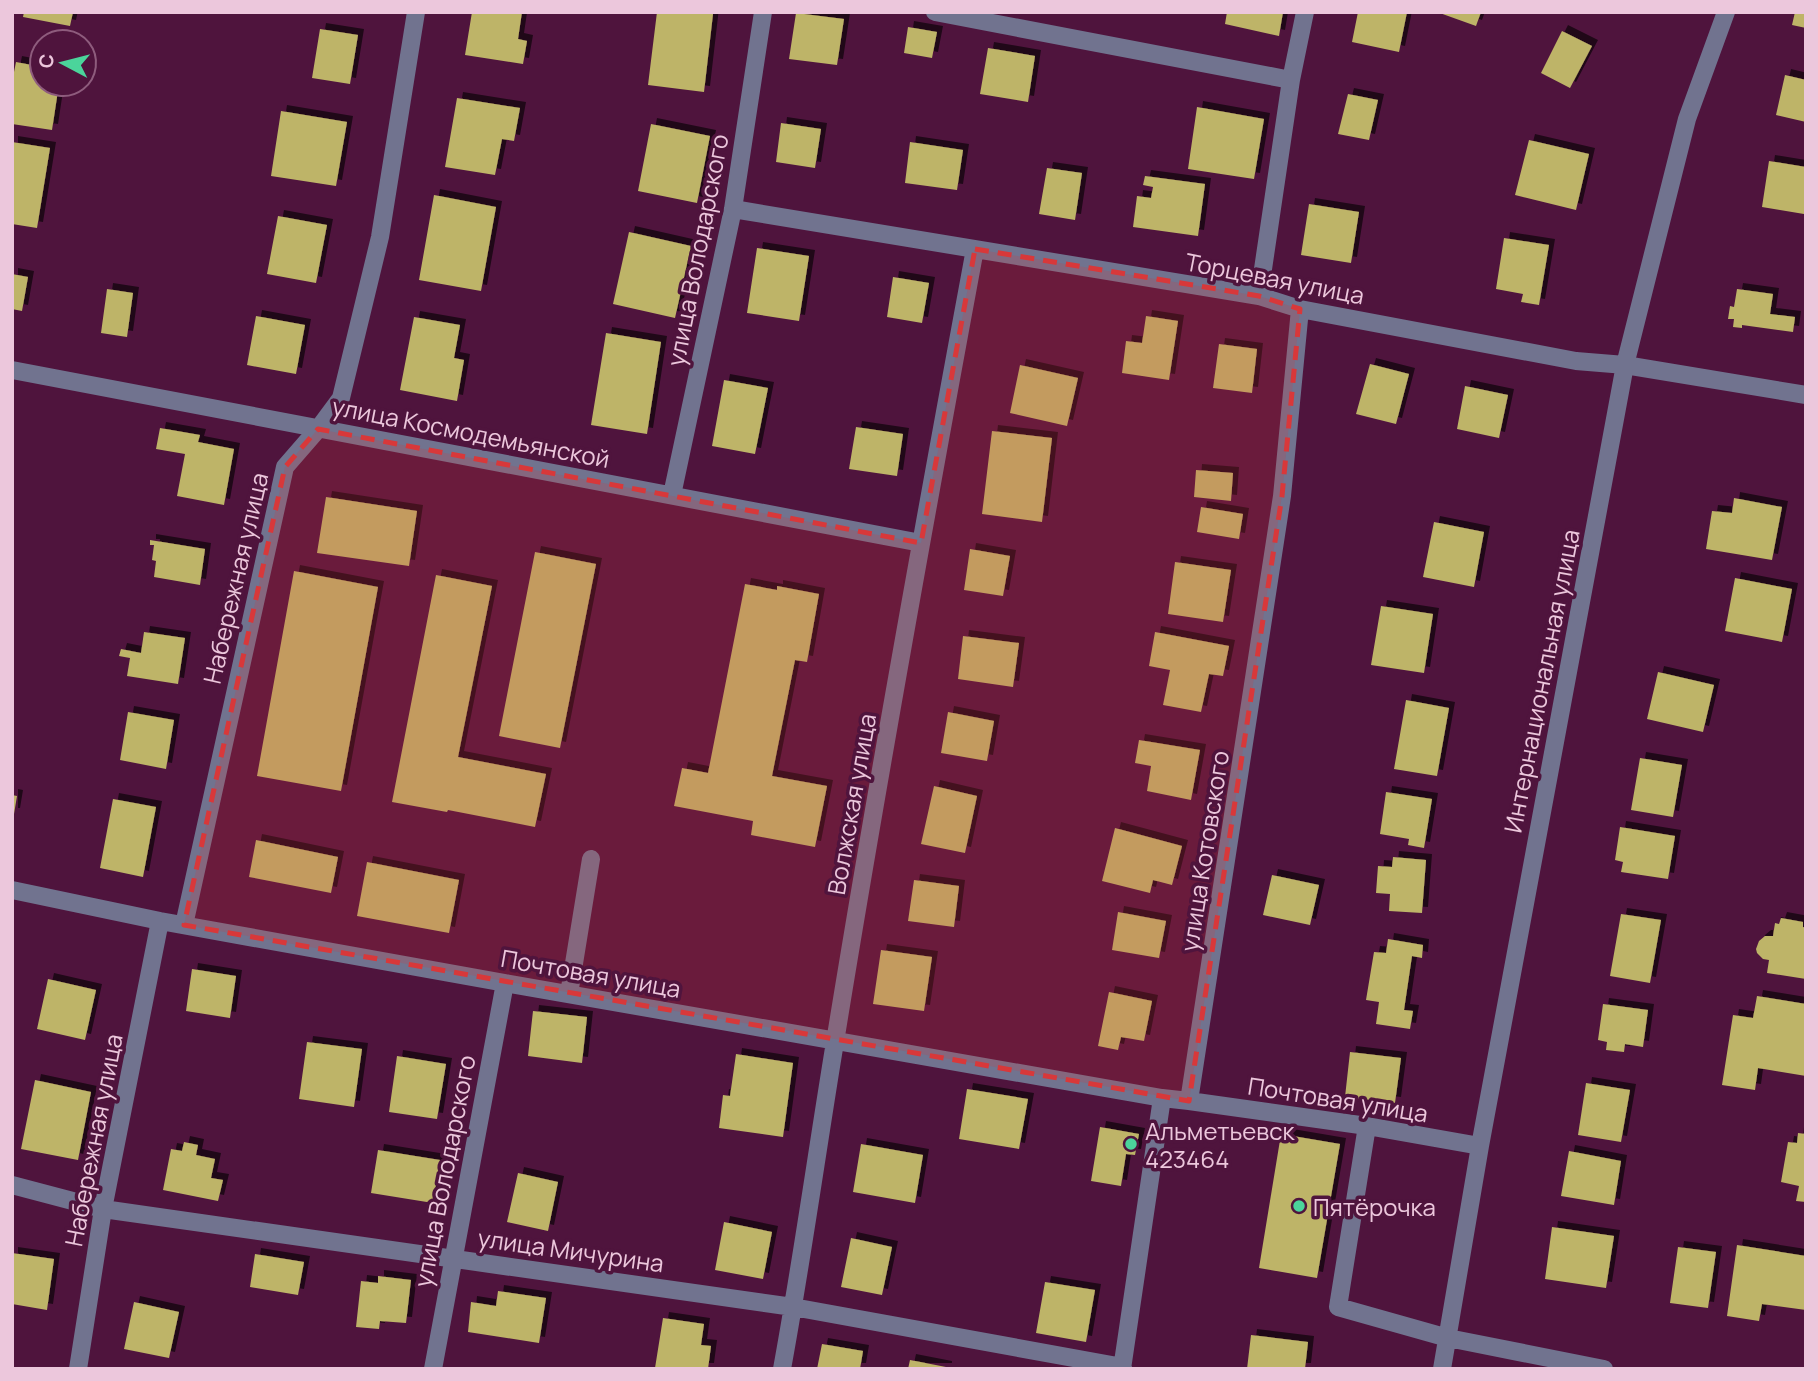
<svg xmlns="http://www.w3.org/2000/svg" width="1818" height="1381" font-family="Manrope,sans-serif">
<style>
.building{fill:#beb468;filter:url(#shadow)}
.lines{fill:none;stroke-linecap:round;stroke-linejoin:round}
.minor{stroke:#71738f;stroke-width:18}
.marked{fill:#d8383a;fill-opacity:0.2;stroke:#d8383a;stroke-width:5;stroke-dasharray:14 9;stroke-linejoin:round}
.poi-dot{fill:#4bd49b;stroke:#4f143d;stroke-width:2.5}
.labels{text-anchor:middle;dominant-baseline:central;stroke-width:7;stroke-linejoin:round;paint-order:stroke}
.street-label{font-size:24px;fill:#ecc7dc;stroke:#4f143d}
.poi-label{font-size:24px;fill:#ecc7dc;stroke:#4f143d;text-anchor:start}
</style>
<defs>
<filter id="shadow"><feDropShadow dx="6" dy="-6" stdDeviation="0" flood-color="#0009"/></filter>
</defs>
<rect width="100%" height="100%" fill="#4f143d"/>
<path class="building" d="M24 12H73L70 26 23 17Z
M472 12H522L518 39 527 41 523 64 465 55Z
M657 12 713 14 704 92 648 85Z
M1227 12H1283L1279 36 1225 24Z
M1358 12H1407L1399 52 1352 42Z
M1437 12H1481L1476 26Z
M1795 12H1806V28L1792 25Z
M796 13 844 19 837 65 789 59Z
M908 27 937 32 932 58 904 53Z
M320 29 358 35 350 84 312 78Z
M1562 31 1592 46 1570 88 1541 73Z
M988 48 1035 56 1028 102 980 94Z
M16 62 42 67V84H59L52 130 12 124V82Z
M1785 75 1806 80V122L1776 115Z
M1348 94 1378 100 1369 140 1338 134Z
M457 98 520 108 514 141 502 139 495 175 445 167Z
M1197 107 1264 119 1254 179 1188 169Z
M281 111 347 122 336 186 271 176Z
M781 123 821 129 815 168 776 162Z
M651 124 710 136 697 203 638 191Z
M1529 140 1589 154 1576 210 1515 195Z
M12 142 50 148 37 228 12 224Z
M910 142 963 150 957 190 905 183Z
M1769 161 1806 167 1804 214 1762 207Z
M1047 168 1082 173 1075 220 1039 214Z
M1145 176 1205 184 1198 236 1133 227 1137 196 1151 198 1153 187 1143 185Z
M434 195 496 207 481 291 419 280Z
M1309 204 1359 212 1351 263 1301 255Z
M278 216 327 225 316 283 267 274Z
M629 232 691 246 675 318 613 304Z
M1504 238 1549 245 1539 305 1521 302 1523 294 1496 289Z
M757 248 809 256 799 321 747 313Z
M12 274 28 277 22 311 12 309Z
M893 277 929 283 922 323 887 317Z
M107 289 133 293 127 337 101 333Z
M1737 289 1773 294 1770 314 1795 317 1793 332 1742 325V328L1733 327 1734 319H1728L1730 306 1734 307Z
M256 316 305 325 296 374 247 365Z
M1146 316 1178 321 1169 380 1122 373 1126 341 1142 343Z
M414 317 460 325 454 358 464 360 457 401 400 390Z
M606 333 661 342 647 434 591 425Z
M1219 344 1257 349 1252 393 1213 388Z
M1370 364 1409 374 1396 424 1356 414Z
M1020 365 1078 378 1067 426 1010 413Z
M724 380 768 388 755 454 712 446Z
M1465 386 1508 395 1499 438 1457 429Z
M856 427 903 434 897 476 849 469Z
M160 428 200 435 198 442 234 449 224 505 177 496 185 454 156 449Z
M992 431 1052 438 1042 522 982 514Z
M1196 470 1233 473 1231 501 1194 497Z
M326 497 417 511 409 566 317 553Z
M1734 498 1782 507 1772 560 1706 549 1712 511 1732 513Z
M1201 507 1243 514 1239 539 1197 532Z
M1434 522 1484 532 1474 587 1423 577Z
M150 540 205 549 200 585 154 577 156 561 152 560 154 545H150Z
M970 549 1010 556 1003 596 964 590Z
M535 552 596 564 560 748 499 736Z
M1175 562 1231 570 1223 622 1168 614Z
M294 571 378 587 341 791 257 776Z
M436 575 492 586 458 757 546 774 535 827 448 810 447 812 392 802Z
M1735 578 1792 589 1782 642 1725 631Z
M745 584 777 590V586L819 594 807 662 795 660 772 776 827 786 815 847 751 835 753 821 674 806 682 768 708 773Z
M1381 606 1433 614 1424 673 1371 665Z
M144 632 185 638 178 684 127 676 130 658 119 656 121 649 141 653Z
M1155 632 1229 646 1223 676 1209 674 1201 712 1163 705 1170 670 1149 666Z
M963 636 1019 643 1013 687 958 679Z
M1658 672 1714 685 1703 732 1647 719Z
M1406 700 1449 708 1437 776 1394 769Z
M128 712 174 720 166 769 120 760Z
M948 712 994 721 987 761 941 753Z
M1139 740 1200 750 1191 800 1147 791 1151 766 1135 763Z
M1640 758 1682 765 1673 817 1631 810Z
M934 786 977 796 965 853 921 844Z
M1386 792 1432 799 1424 848 1408 845 1409 839 1380 834Z
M12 795 17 796 14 814H12Z
M113 799 156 807 143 877 100 868Z
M1620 827 1675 836 1668 879 1621 872 1623 862 1615 860Z
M1115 828 1182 846 1172 885 1153 880 1150 893 1102 881Z
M256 840 338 857 331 893 249 877Z
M1393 857 1426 860 1422 913 1389 911 1390 894 1376 893 1378 866 1392 867Z
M367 862 459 880 449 933 357 916Z
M1272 875 1319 885 1310 925 1263 915Z
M914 880 959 886 954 927 908 921Z
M1118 912 1166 921 1159 958 1112 950Z
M1621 914 1661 920 1650 983 1610 976Z
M1781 918 1803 922V927L1806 928V979L1767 973 1769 960 1763 959 1757 953 1756 949 1759 941 1765 936H1773L1775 923 1779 924Z
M1388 939 1423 945 1422 958 1412 956 1404 1010 1413 1011 1410 1029 1376 1024 1379 1002 1366 1000 1374 952 1386 953Z
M881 950 932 957 924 1011 873 1004Z
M192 969 236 976 230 1018 186 1011Z
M48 979 96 990 85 1040 37 1029Z
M1109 992 1152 1001 1144 1041 1121 1037 1118 1050 1098 1046Z
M1757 996 1806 1004V1076L1758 1068 1755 1090 1722 1085 1733 1015 1753 1018Z
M1603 1004 1648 1010 1643 1047 1625 1044 1624 1052 1606 1050 1607 1042 1598 1040Z
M533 1011 587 1017 582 1063 528 1056Z
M307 1042 362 1049 354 1107 299 1099Z
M1350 1052 1401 1058 1395 1103 1345 1097Z
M736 1054 793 1063 783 1137 719 1128 723 1095 730 1096Z
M397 1056 446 1064 437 1119 389 1112Z
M35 1080 91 1092 78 1160 21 1149Z
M1586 1083 1630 1090 1621 1142 1578 1135Z
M967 1089 1028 1099 1019 1149 959 1139Z
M1100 1127 1139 1134 1135 1155 1126 1154 1121 1186 1091 1181Z
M1798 1133 1806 1134V1202L1796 1201 1799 1186 1781 1182 1788 1142 1797 1143Z
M1281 1134 1340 1144 1317 1278 1259 1268Z
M184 1142 198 1145 196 1155 215 1159 211 1178 223 1180 218 1201 163 1190 171 1149 182 1151Z
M861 1144 923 1155 915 1203 853 1192Z
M378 1150 440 1160 433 1203 371 1193Z
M1569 1151 1621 1161 1614 1205 1561 1196Z
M518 1173 558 1182 548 1231 507 1222Z
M724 1222 772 1232 763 1279 715 1270Z
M1552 1227 1614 1236 1606 1288 1545 1279Z
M851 1238 892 1247 882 1295 841 1287Z
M1737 1245 1806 1256V1310L1762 1304 1759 1321 1727 1316Z
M1678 1247 1716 1252 1708 1308 1670 1303Z
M12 1253 54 1259 47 1310 12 1304Z
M255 1254 304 1262 298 1295 250 1287Z
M378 1276 411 1280 406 1323 380 1321 379 1329 356 1327 361 1281 378 1283Z
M1045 1282 1095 1290 1086 1342 1036 1333Z
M498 1291 546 1298 539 1343 468 1332 471 1302 496 1306Z
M134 1302 179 1312 169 1358 124 1349Z
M663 1318 704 1324 701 1345 711 1346 708 1369 655 1368Z
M1251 1335 1308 1342 1305 1369H1247Z
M822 1344 863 1351 860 1369H817Z
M910 1360 946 1367V1369H908Z"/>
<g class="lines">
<path class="minor" d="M935 12 1291 80
M733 209 1259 296 1300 309 1576 361 1625 365 1806 395
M1259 296 1291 80 1305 12
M12 370 921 543
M672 495 733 209 763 12
M12 890 160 921 505 983 1162 1098
M184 925 285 467 318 429 341 398 380 237 416 12
M569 994 591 859
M1189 1101 1367 1126 1480 1146
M1367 1126 1338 1307 1448 1338 1604 1369
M12 1185 103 1209 793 1307 1123 1367
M78 1369 103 1209 160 921
M433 1369 505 983
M782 1369C802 1260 817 1151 835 1042 878 777 926 513 975 249
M1122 1369 1162 1098 1189 1101 1282 496 1300 309
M1442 1369 1480 1146 1625 365 1687 119 1726 12"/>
</g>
<path class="marked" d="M975 249 1259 296 1300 309 1282 496 1189 1101 184 925 285 467 318 429 921 543Z"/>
<g class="poi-dot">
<circle cx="1131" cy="1144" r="7"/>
<circle cx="1299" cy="1206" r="7"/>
</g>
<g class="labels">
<g class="street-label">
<text transform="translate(697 250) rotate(-79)">улица Володарского</text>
<text transform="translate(1275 278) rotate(11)">Торцевая улица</text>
<text transform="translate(471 432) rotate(11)">улица Космодемьянской</text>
<text transform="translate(235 578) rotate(-77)">Набережная улица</text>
<text transform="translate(1541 681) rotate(-79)">Интернациональная улица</text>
<text transform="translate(851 804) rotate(-80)">Волжская улица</text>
<text transform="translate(1204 851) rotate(-81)">улица Котовского</text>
<text transform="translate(591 973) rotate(10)">Почтовая улица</text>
<text transform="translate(1338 1099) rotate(9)">Почтовая улица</text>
<text transform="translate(93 1140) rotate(-79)">Набережная улица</text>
<text transform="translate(444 1171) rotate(-79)">улица Володарского</text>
<text transform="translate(571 1250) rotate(8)">улица Мичурина</text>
</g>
<g class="poi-label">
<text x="1145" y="1130">Альметьевск<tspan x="1145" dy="28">423464</tspan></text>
<text x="1313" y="1206">Пятёрочка</text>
</g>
</g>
<rect width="1818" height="1381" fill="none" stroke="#ecc7dc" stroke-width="28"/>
<g transform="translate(63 63) rotate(277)"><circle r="33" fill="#4f143d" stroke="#8e5c7d" stroke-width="2"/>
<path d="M0-5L12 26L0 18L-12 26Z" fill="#4bd49b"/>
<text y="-10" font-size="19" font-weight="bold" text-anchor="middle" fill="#ecc7dc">С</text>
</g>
</svg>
